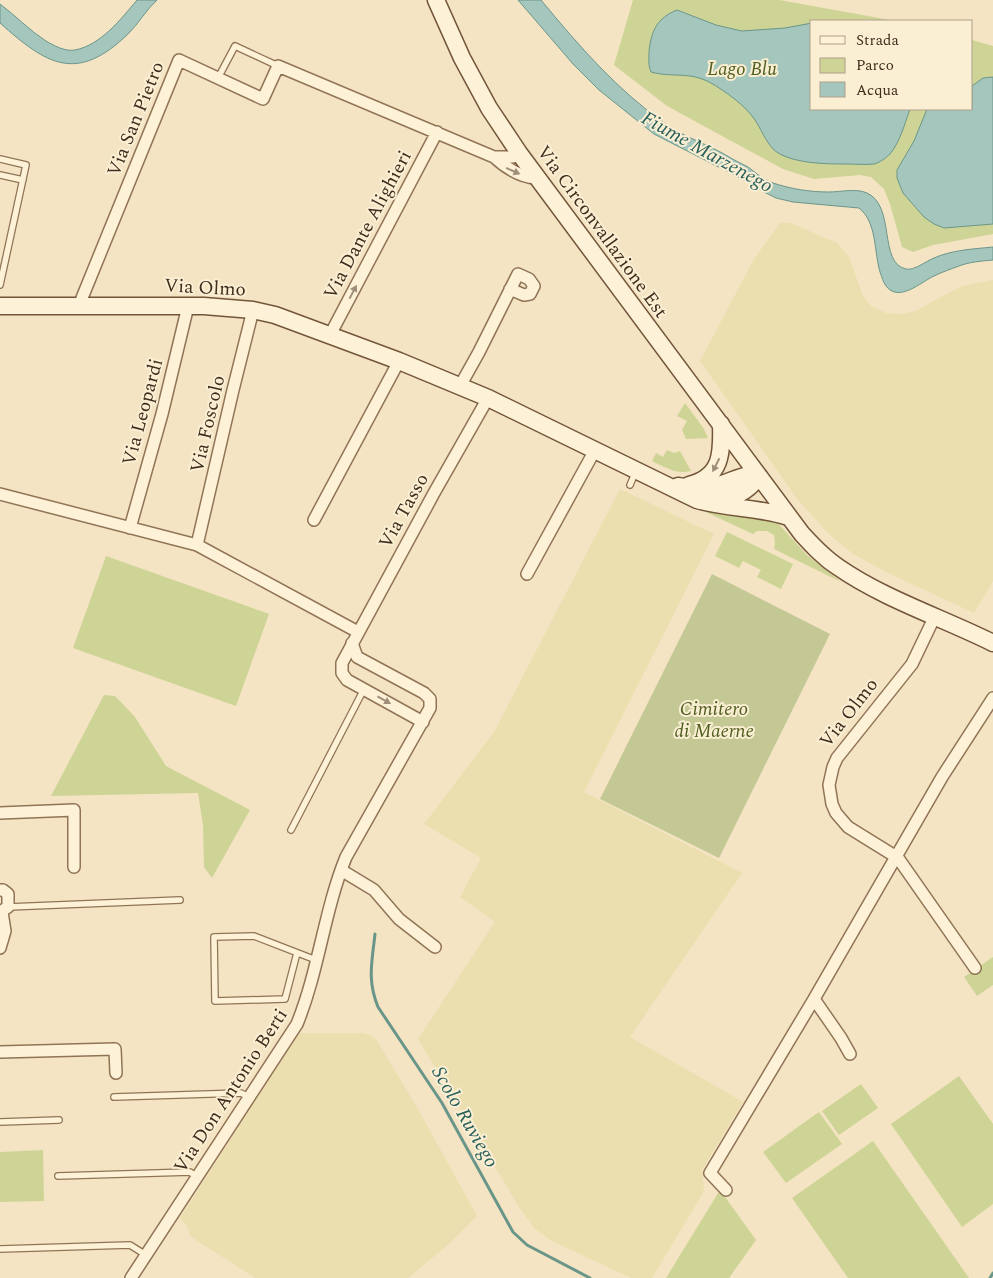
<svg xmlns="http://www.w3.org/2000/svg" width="993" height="1278" font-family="Spectral,serif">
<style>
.farmland{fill:#ebdfaf}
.green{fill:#ced495}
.cemetery{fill:#c3c895}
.water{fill:#a5c6bc;stroke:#6a968a}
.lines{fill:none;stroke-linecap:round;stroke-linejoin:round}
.stream{stroke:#6a968a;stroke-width:3}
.lane-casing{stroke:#917456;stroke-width:8}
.street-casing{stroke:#917456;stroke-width:14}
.secondary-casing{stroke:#73553a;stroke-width:19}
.lane{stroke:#fdf1d7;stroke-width:5.5}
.street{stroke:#fdf1d7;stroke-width:11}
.secondary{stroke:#fdf1d7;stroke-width:16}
.oneway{fill:#9e8e7a}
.labels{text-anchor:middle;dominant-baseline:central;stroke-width:4;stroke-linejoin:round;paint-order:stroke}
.park-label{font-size:19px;font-style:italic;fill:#505e20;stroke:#faeed3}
.street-label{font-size:19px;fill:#3f2c1d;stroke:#faeed3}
.water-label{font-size:20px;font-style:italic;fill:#2a605c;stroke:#faeed3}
</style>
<rect width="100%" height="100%" fill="#f4e4c3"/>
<path class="farmland" d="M780 223H791L837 243 849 257 863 296 871 306 886 313 901 314 915 311 962 286 993 280V581L974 613 884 571 853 554 828 533 798 500 700 361 754 259Z
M620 489 714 534 584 792 742 873 630 1037 743 1102 702 1170 704 1191 652 1278H631L552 1241 535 1229 519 1207 418 1039 495 922 460 897 481 858 424 824 494 732Z
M299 1033H362L369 1035 376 1039 418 1109 477 1216 449 1244 408 1278H255L190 1236 187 1226 180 1218Z"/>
<path class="green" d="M633 0H779L896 21H812V109H972V40L993 46V234L933 245 913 252 902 247 890 204 884 189 871 177 860 175 814 179 783 169 667 106 614 65Z
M685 403 704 429 708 438 686 439 682 430 687 421 677 416Z
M667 450 674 453 680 451 691 471C676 475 665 467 652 461L656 453 663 457Z
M680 500 773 518 807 555 841 582 774 549 775 543 774 535 767 531H757L753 534Z
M727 532 793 564 781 589 757 577 761 570 743 561 739 568 715 556Z
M106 556 269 614 236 706 73 648Z
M104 695 115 696 135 717 166 766 250 810 212 878 204 867 203 825 198 793 51 796Z
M993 957V985L977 996 964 977Z
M959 1076 993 1124V1204L962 1227 891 1124Z
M861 1084 878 1108 839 1135 822 1111Z
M819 1112 842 1144 786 1183 763 1152Z
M873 1141 969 1278H848L792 1198Z
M43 1150 44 1201 0 1202V1152Z
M720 1190 756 1240 729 1278H666Z"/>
<path class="cemetery" d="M712 574 830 634 719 858 600 799Z"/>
<path class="water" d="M137 0H157C146 10 139 23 129 33 77 84 47 65 0 23V4C16 16 29 30 46 41 53 45 65 52 75 50 101 45 121 19 137 0Z
M518 0H541C579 46 618 91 667 125 685 137 706 144 724 154 732 159 740 163 748 167 756 173 764 180 773 183 791 189 810 192 829 192 841 192 856 188 867 193 896 206 878 263 906 269 914 271 926 261 934 258 952 250 973 249 993 247V260C982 261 969 262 959 266 951 269 942 272 934 276 921 282 899 303 886 286 883 282 882 277 880 272 874 252 877 222 859 208L793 202 776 198 764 192 746 181 654 134 599 90 573 64Z
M677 10 716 25 742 31 785 28 812 23V109H910C905 123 900 142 890 154 886 158 879 163 874 164 865 165 856 164 847 164 827 164 789 164 773 149 765 140 761 129 755 120 745 105 726 92 711 83 689 71 673 78 651 72 648 65 649 59 649 52 651 31 657 18 677 10Z
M993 77V224L944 228 934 224 924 217 903 193 897 178V170L914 141 927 109H972V86L983 78Z"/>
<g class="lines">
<path class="stream" d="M375 934C372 962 367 980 378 1007L442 1103 513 1232 527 1245 590 1278
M990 1278 993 1273"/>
<g class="lane-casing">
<path id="lane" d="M218 78 235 46 278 66
M0 159 26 165 0 285
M0 175 23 180
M630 485 636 471
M291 830 364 689
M8 907 180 900
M297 953 285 999 215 1001 214 937 254 936 316 960
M114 1097 241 1093 249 1097
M0 1122 59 1120
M58 1176 190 1172 197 1177
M0 1249 130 1245 146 1255"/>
</g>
<g class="street-casing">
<path id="street" d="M494 157H513L519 153
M81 305 82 298 179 60 263 99 278 66 494 157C506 168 519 177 536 178
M330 335 437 132
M460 386 479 352 518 274 529 279 534 286 530 294 524 295 510 289
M0 494 197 545 358 632
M314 520 399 361
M130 528 162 414 188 306
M197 545 233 390 253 310
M527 574 595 450
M935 616 912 664 837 758 833 767 829 785 832 804 836 813 848 827 898 858 975 968
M423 722 347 680 342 673V663L434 493 488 398
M0 813 74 810V867
M341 870 374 890 399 919 435 947
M0 890H3L8 894V907L0 912
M0 948 5 931 2 912
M0 1052 115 1049 116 1073
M850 1054 841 1038 814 999 942 777 993 698
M726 1190 710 1173 814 999
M131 1278 297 1024C319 970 324 911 346 857L430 708V699L424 693 357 657 352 643"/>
</g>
<g class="secondary-casing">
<path id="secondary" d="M436 0 462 58 489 108 519 153 802 534C813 546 824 558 838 567 884 599 943 618 993 643
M0 306H204L253 310 275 315 399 361 488 398 697 500C727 509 759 507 788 517
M689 485C722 477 722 453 721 424
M678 486C691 488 702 490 715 486 731 482 740 475 757 474
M713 502C733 497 747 494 759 476"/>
</g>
<use href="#lane" class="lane"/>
<use href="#street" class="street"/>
<use href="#secondary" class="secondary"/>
</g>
<defs><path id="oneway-solid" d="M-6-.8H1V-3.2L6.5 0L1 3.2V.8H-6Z" transform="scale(1.25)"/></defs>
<g class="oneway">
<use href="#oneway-solid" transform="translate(513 171) rotate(24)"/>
<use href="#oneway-solid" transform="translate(353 292) rotate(-62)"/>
<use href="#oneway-solid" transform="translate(716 465) rotate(117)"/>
<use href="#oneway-solid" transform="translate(384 700) rotate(29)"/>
</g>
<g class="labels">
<g class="park-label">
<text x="742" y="69">Lago Blu</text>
<text x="714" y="709">Cimitero<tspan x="714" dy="22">di Maerne</tspan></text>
</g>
<g class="street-label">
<text transform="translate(136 119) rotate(-68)">Via San Pietro</text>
<text transform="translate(368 225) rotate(-62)">Via Dante Alighieri</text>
<text transform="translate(602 232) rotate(54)">Via Circonvallazione Est</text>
<text transform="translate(205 288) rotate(3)">Via Olmo</text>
<text transform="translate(143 412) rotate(-75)">Via Leopardi</text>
<text transform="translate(208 424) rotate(-77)">Via Foscolo</text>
<text transform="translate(404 511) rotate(-61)">Via Tasso</text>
<text transform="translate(849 713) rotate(-52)">Via Olmo</text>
<text transform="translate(231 1091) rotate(-57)">Via Don Antonio Berti</text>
</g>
<g class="water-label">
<text transform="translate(707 152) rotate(29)">Fiume Marzenego</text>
<text transform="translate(465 1117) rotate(60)">Scolo Ruviego</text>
</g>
</g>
<rect x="810" y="20" width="162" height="90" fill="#faeed3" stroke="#afa08a"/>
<rect x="820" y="36" width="25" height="8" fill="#fdf1d7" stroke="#afa08a"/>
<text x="856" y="45" font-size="15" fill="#3f2c1d">Strada</text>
<rect x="820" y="58" width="25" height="15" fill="#ced495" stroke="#afa08a"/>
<text x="856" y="70" font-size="15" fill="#3f2c1d">Parco</text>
<rect x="820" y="82" width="25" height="15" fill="#a5c6bc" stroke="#afa08a"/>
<text x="856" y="95" font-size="15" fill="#3f2c1d">Acqua</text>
</svg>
